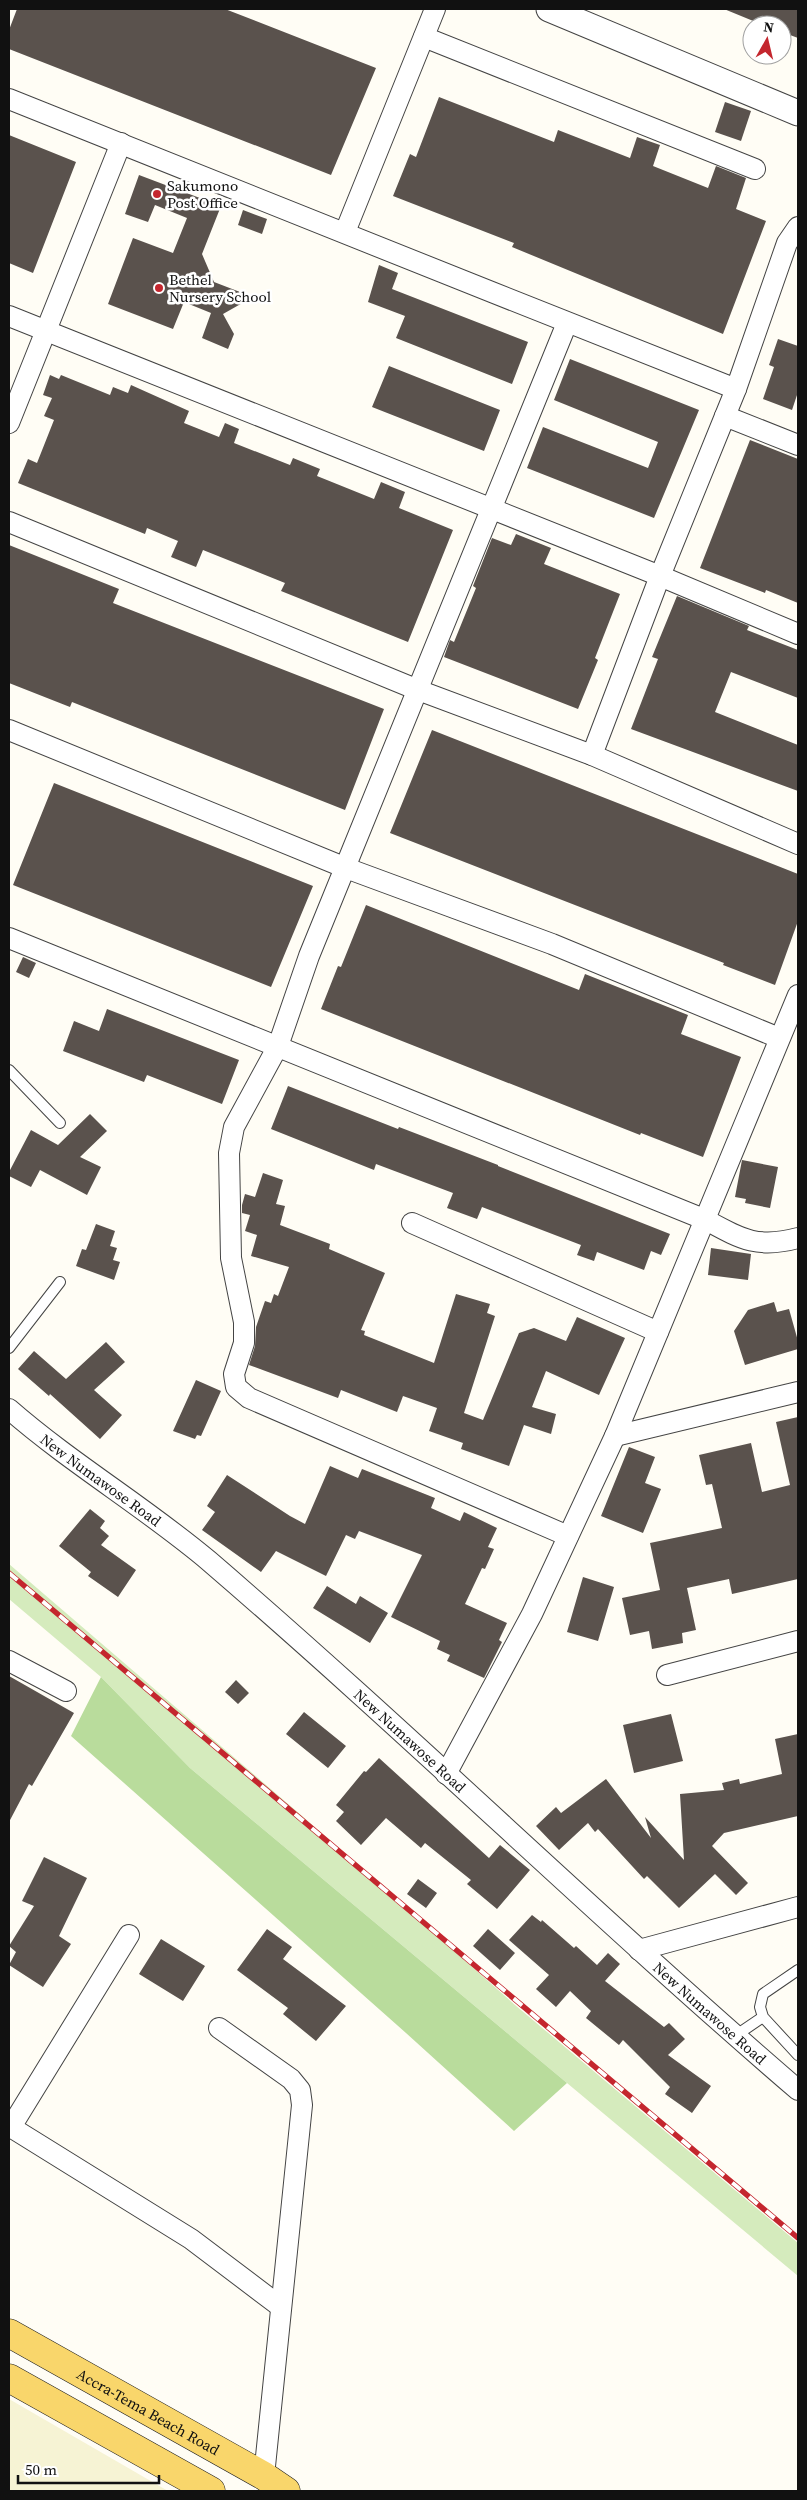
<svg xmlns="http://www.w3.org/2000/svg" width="807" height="2500" font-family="'Source Serif 4',serif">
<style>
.farmland{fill:#f6f3d4}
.green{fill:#d5ebbd}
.forest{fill:#b9dc9c}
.building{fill:#5a524d}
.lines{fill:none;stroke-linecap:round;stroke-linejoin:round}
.service-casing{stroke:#444;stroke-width:12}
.minor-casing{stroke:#444;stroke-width:22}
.tertiary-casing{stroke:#444;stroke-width:27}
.primary-casing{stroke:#222;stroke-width:29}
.service{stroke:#fff;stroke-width:10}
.minor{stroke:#fff;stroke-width:20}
.tertiary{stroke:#fff;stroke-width:25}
.primary{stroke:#f9d66b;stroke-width:28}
.rail-casing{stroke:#c4262e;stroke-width:5.5}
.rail{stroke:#fff;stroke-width:4;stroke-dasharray:11;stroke-linecap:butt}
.poi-dot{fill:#c4262e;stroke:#fff;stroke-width:2}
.labels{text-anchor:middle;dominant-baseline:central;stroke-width:5;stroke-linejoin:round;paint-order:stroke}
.poi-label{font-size:15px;fill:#111;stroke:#fff;text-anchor:start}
.street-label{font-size:15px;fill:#111;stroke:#fff}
</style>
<rect width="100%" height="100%" fill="#fffdf5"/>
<path class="farmland" d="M9 2399 168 2491H9Z"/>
<path class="green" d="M9 1564 301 1815 515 2005 798 2243V2276L190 1768 101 1677 9 1599Z"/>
<path class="forest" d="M101 1677 190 1768 567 2083 514 2131 406 2033 71 1736Z"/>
<path class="building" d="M17 9H225L376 68 331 175 9 49V30Z
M724 9H798V38L782 32V25H763Z
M439 97 554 142 558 130 630 158 637 137 660 145 653 166 708 188 716 166 746 178 736 209 766 221 723 334 512 247 514 243 393 196 410 154 416 157Z
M725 102 751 111 741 141 715 132Z
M9 135 76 162 33 273 9 263Z
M139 175 221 206 202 254 214 282 253 297 223 314 234 334 228 349 202 338 211 313 184 302 173 329 108 304 133 238 173 253 187 218 155 205 148 222 125 214Z
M243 210 267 219 262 234 238 225Z
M379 265 398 273 392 289 528 342 512 384 396 338 405 316 368 302Z
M778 339 798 346V392L792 410 763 399 774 367 769 365Z
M570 359 699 410 654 518 527 468 543 427 648 468 658 442 554 400Z
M389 366 500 410 484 451 372 407Z
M50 375 59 379 61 375 110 395 113 387 128 393 131 385 189 411 184 423 219 437 225 423 239 429 234 443 290 465 293 458 320 469 317 476 374 499 381 482 405 492 399 508 453 530 408 642 281 591 285 583 203 550 196 567 171 557 178 541 147 528 145 534 18 483 28 459 37 463 54 420 44 416 52 398 43 395Z
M750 440 798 459V603L766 590 765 593 700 568Z
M516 534 551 548 544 564 620 594 595 658 598 660 578 709 444 657 450 640 454 642 476 588 473 586 492 538 511 545Z
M9 545 119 589 113 603 384 709 345 810 72 702 70 707 9 683Z
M677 596 749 626 747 630 798 650V698L731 672 715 712 798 745V791L631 729 658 659 652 657Z
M432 730 798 874V921L775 985 723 965 724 963 390 833Z
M54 783 313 886 271 987 13 885Z
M366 905 579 990 585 974 688 1015 681 1034 741 1057 703 1157 641 1133 640 1135 321 1009 338 966 341 967Z
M23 957 36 963 29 978 16 972Z
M107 1009 239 1060 222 1104 147 1075 144 1082 63 1051 74 1021 99 1031Z
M288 1086 398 1129 399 1127 498 1165V1166L670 1234 661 1255 651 1251 644 1270 597 1252 594 1261 577 1255 581 1245 482 1207 477 1219 447 1208 453 1193 376 1164 374 1170 271 1129Z
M90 1114 107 1131 80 1157 101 1167 87 1195 40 1170 31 1187 9 1176V1172L31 1130 58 1145Z
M742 1160 778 1167 770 1208 745 1203 746 1199 735 1197Z
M263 1173 283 1180 276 1204 285 1206 280 1225 330 1244 329 1249 385 1273 361 1330 365 1331 364 1335 434 1363 456 1294 490 1304 487 1313 495 1316 464 1413 483 1420 519 1333 534 1328 566 1341 577 1317 625 1338 599 1395 546 1371 532 1407 556 1414 551 1434 524 1425 509 1466 461 1449 463 1443 429 1431 437 1408 403 1396 397 1412 341 1390 338 1398 249 1365 255 1346 256 1327 265 1301 271 1303 274 1294 278 1296 289 1267 251 1256 257 1235 245 1231 250 1215 242 1213V1205L245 1194 255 1197Z
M96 1224 115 1231 110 1246 117 1248 113 1260 120 1262 114 1280 76 1266 82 1249 86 1250Z
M711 1248 751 1254 748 1280 708 1275Z
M774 1302 777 1312 789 1309 798 1341V1349L745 1365 734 1331 748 1310Z
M106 1342 125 1362 94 1390 122 1415 100 1439 50 1394 49 1396 18 1369 34 1351 66 1379Z
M196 1380 221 1391 201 1436 197 1435 195 1439 173 1431Z
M798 1417V1579L732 1594 729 1579 687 1588 696 1630 682 1633 683 1643 652 1649 649 1631 630 1635 622 1598 660 1590 650 1543 722 1528 712 1484 706 1485 699 1455 751 1443 762 1492 790 1485 776 1422Z
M629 1447 655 1457 645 1483 661 1489 643 1533 601 1516Z
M330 1466 358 1478 362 1469 435 1498 431 1508 460 1521 464 1512 497 1528 488 1547 494 1549 485 1569 482 1568 465 1604 507 1623 499 1640 502 1642 484 1678 447 1661 450 1655 437 1649 440 1641 391 1617 422 1555 359 1531 355 1539 346 1535 326 1576 276 1551 261 1572 202 1530 215 1512 207 1506 227 1475 290 1516 305 1524Z
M90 1509 105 1521 100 1528 109 1536 101 1545 136 1570 118 1597 88 1576 91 1572 59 1546Z
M583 1577 614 1587 598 1641 567 1632Z
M327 1586 356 1604 360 1596 388 1613 370 1643 313 1608Z
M9 1676 74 1713 32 1786 29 1784 9 1822Z
M236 1680 249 1693 238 1704 225 1692Z
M304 1712 346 1746 328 1768 286 1734Z
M671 1714 683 1761 634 1773 623 1725Z
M798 1734V1816L724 1833 712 1846 748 1883 736 1895 715 1874 679 1908 647 1876 644 1879 598 1829 595 1832 588 1823 559 1850 536 1826 556 1807 561 1813 606 1779 651 1838 645 1817 684 1860 680 1794 724 1790 722 1783 739 1779 740 1784 782 1774 775 1739Z
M379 1758 489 1858 500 1845 530 1870 497 1909 467 1884 471 1880 425 1843 421 1848 386 1818 361 1845 336 1821 344 1812 336 1805 364 1771 366 1772Z
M44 1857 87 1878 59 1936 71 1944 43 1987 9 1965 16 1952 9 1946 34 1906 22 1901Z
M418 1879 437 1893 426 1908 407 1894Z
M532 1915 541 1922 542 1920 574 1948 576 1946 597 1965 608 1953 620 1964 605 1981 664 2027 669 2023 685 2039 668 2055 711 2086 692 2113 665 2094 670 2087 623 2040 619 2045 586 2018 591 2011 570 1991 556 2007 536 1989 549 1975 509 1940Z
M267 1929 292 1947 283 1959 346 2006 316 2041 283 2014 288 2008 237 1970Z
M488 1929 515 1953 500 1970 473 1946Z
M161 1939 205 1966 183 2001 139 1974Z"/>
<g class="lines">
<g class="service-casing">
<path id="service" d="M9 1070 60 1123
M9 1348 60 1282
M798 1970 763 1994 760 2007 763 2017 798 2055
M735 2036 763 2017"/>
</g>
<g class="minor-casing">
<g id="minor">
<path d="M424 37 755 169"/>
<path d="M9 99C251 194 493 294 736 389"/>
<path d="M345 232 435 9"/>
<path d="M9 316 660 576 798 634"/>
<path d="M567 323 309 956 278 1046 234 1127 229 1153 231 1258 244 1322V1343L234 1374 236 1387 249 1398 568 1536"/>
<path d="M725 416 798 445"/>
<path d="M9 423 121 143"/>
<path d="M9 522 418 690 592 755 798 844"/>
<path d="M9 730 346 868 552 944 779 1038"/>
<path d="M592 755 660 576 736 389 787 243 798 227"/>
<path d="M9 938 706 1220C741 1239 757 1249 798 1238"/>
<path d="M412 1223 658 1332"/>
<path id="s1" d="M9 1409C72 1464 145 1507 209 1561 409 1733 598 1918 798 2090"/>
<path d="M615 1436 798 1392"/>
<path d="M9 1661 66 1691"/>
<path d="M667 1675 798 1641"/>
<path d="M446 1774 532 1614 615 1436 798 995"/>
<path d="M639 1950 798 1907"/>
<path d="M219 2028 291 2079 300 2090 302 2105 264 2476"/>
<path d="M9 2126 191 2239 281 2307"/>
<path d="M11 2127 129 1935"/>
</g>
</g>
<g class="tertiary-casing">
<path id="tertiary" d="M549 9 798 113"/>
</g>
<g class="primary-casing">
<g id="primary">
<path id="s2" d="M9 2333 264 2476 286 2491"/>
<path d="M9 2378 211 2491"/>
</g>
</g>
<use href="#service" class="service"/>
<use href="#minor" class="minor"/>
<use href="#tertiary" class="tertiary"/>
<use href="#primary" class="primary"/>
<g class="rail-casing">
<path id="rail" d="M9 1573 798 2238"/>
</g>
<use href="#rail" class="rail"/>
</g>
<g class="poi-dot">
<circle cx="157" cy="194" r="5"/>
<circle cx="159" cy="288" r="5"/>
</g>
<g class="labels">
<g class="poi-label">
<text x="167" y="185">Sakumono<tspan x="167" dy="17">Post Office</tspan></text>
<text x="169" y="279">Bethel<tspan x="169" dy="17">Nursery School</tspan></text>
</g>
<g class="street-label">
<text stroke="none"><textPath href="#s1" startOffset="116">New Numawose Road</textPath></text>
<text stroke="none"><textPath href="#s1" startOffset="521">New Numawose Road</textPath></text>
<text stroke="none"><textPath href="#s1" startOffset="926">New Numawose Road</textPath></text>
<text stroke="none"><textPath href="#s2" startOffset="160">Accra-Tema Beach Road</textPath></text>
</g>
</g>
<rect width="807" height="2500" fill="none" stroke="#111111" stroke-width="20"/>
<g transform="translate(767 40) rotate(8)"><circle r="24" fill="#ffffff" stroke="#a0a0a0"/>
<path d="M0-4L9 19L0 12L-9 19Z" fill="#c4262e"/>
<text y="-8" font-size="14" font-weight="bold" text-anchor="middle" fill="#111111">N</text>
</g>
<path d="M18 2475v8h141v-8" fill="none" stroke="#111111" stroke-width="2.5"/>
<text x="25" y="2475" font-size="15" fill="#111111" stroke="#ffffff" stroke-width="4" paint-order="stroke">50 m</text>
</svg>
